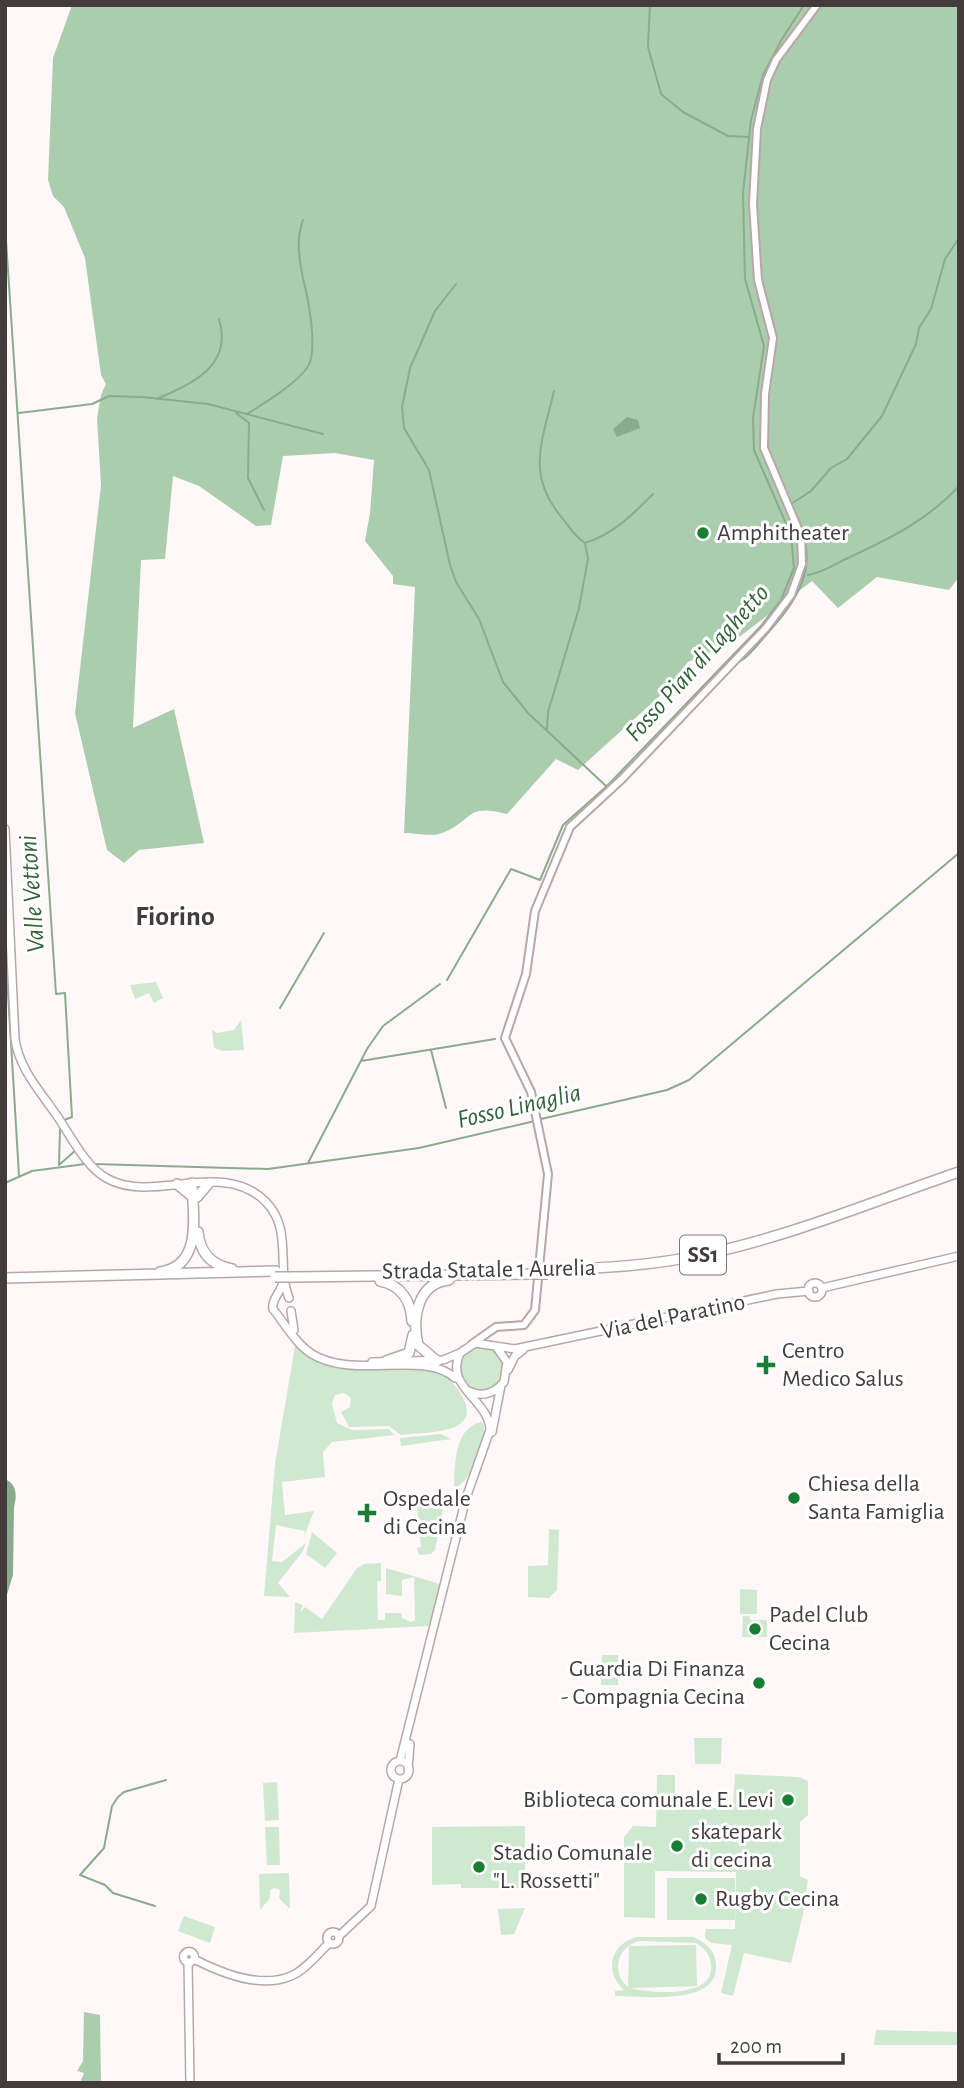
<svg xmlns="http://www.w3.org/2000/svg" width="964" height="2088" font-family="'Alegreya Sans',sans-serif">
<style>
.green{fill:#cee9d0;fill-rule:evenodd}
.forest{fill:#aacdad}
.water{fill:#8aac8d}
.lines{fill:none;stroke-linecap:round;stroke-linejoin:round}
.stream{stroke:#8aac8d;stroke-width:2}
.minor-casing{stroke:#b9a6aa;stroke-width:10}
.major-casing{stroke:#b9a6aa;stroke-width:10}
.highway-casing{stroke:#b9a6aa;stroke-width:12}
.minor{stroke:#fff;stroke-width:6}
.major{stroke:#fff;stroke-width:7}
.highway{stroke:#fff;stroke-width:9}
.highway-bridge-casing{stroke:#b9a6aa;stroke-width:12;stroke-linecap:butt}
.highway-bridge{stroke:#fff;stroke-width:9}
.poi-dot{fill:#187e32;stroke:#fff;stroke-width:2.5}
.labels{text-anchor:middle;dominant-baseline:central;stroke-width:6;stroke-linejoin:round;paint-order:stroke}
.shield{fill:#fff;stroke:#7b7676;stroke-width:2}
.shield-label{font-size:23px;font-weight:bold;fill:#433b3c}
.poi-label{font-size:24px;fill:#433b3c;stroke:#fff;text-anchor:start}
.street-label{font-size:24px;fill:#433b3c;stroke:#fff}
.water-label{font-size:26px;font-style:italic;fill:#316338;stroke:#fff}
.quarter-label{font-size:28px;font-weight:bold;fill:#433b3c;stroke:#fff}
</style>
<rect width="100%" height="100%" fill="#fff7f8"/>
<path class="green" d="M156 982 163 998 154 1003 149 993 135 999 130 985Z
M241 1020 244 1050 223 1051 214 1048 212 1030 217 1033 234 1030Z
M459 1368a23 23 0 1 1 46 0a23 23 0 1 1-46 0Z
M295 1346 332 1366 435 1368C452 1378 487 1416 452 1428 437 1433 417 1433 401 1435L389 1426 349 1427 341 1412 350 1407 351 1398 344 1393 335 1395 332 1403 337 1423 352 1430 389 1429 394 1435 332 1442 323 1452 325 1477 282 1482 285 1515 314 1511 304 1537 305 1531 276 1525 272 1561 282 1562 306 1543 303 1551 278 1583 290 1597 264 1596 275 1464Z
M482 1422C491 1437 470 1484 454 1488 455 1467 453 1427 482 1422Z
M441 1434 451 1439 401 1446 400 1438Z
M446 1494 435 1550 431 1554 419 1555 417 1548 421 1547 417 1508 406 1507 404 1498Z
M549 1529 559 1530 557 1590 549 1598 528 1597V1566L548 1565Z
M312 1532 337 1553 325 1568 306 1554Z
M381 1563V1581H377L378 1620H385V1613H401L402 1618 411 1622 415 1620 414 1577 402 1580V1596L386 1594V1568L440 1584 429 1626 294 1633 295 1602 303 1605 300 1613 305 1607 322 1619 357 1568 364 1564Z
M740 1589 757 1590V1614H740Z
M743 1616H749L750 1620H767V1637H742Z
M602 1655H618V1685H601Z
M694 1738H722L721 1764H695Z
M735 1774 799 1777 808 1781V1815L800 1822V1876L808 1880 803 1914 791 1963 744 1953 733 1996 721 1993 732 1945 711 1943 705 1938 706 1929H735L736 1872 655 1871V1918L624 1917V1837L633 1826 656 1827 657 1775H675V1808H733Z
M277 1782 279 1820 265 1821 263 1783Z
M525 1826V1888H461V1884L432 1885V1827Z
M265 1827H279L280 1865H267Z
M289 1873 290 1909 279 1898 280 1890 274 1888 270 1890V1898L260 1910 259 1874Z
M667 1878H735V1920H667Z
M525 1908 514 1934 501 1935 498 1909Z
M184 1916 215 1927 210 1943 178 1931Z
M637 1937H693C705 1942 715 1950 716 1964 720 2007 642 1996 615 1996V1991L624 1990C604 1972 610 1944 637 1937ZM639 1941 696 1943C704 1948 710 1954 711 1965 715 1998 651 1994 631 1988L697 1986 696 1945 629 1946 628 1987C610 1972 618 1946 639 1941Z
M876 2030 959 2032V2045H874Z"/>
<path class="forest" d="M72 5H959V577L949 590 877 577 838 608 812 581 730 644 688 662 664 692 578 770 556 759 507 814C464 803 475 820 442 833 433 837 415 833 404 833L415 587 393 584V576L365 541 370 513 374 460 335 453 283 456 271 525 256 526 199 486 173 476 165 559 141 560 133 728 174 709 204 843 139 850 124 863 107 850 75 713 101 485 97 418 101 395 106 384 101 375 85 258 64 207 53 196 48 180 53 58Z
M84 2012 100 2015 101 2083H80L84 2073 77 2071 83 2061Z"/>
<path class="water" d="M627 417 638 420 640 428 617 437 613 429Z
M5 1479C17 1484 17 1496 14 1507L13 1575 5 1601Z"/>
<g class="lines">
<path class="stream" d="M650 5 648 47 661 94 683 112 711 127 728 136 748 137
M5 225 56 994 65 993 72 1117 64 1120
M456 284 435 311 410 368 402 407 404 428 429 470 450 565 456 582 479 619 503 682 528 713 606 786
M157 399C194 383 233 365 219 319
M19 413 92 404 109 396 142 397 208 404 323 434
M236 413 249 423 248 478 264 510
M247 414C266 402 293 386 307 368 319 352 308 298 303 278 299 259 296 239 303 220
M585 543C614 534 632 515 653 494
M808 575C822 573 835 564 848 558 889 539 928 520 959 486
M740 661C748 658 759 643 766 635 806 591 821 559 791 504L811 491 831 468 847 459 882 416 916 344 919 328 931 309 945 259 959 238
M547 730 548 712 579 608 588 559 585 543C575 537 571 529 563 519 525 475 542 443 554 391
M5 943 19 1176
M447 980 511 869 540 880 563 825 607 786 761 626 781 600 794 568 791 535 754 450 753 418 764 346 745 279 743 193 751 120 763 75 782 39 804 5
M280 1008 324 933
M431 1050 446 1108
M361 1061 495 1039
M541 1119 667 1090 689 1080 959 853
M308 1163 367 1049 383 1026 440 984
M94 1164 268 1169 419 1148 535 1121
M59 1165 60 1129
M59 1165 76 1150
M5 1183 32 1171 85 1164
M155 1906 113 1893 105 1885 80 1875 104 1848 112 1806 118 1797 124 1792 166 1780"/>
<g class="minor-casing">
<path id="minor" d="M472 1344 496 1327 524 1325 535 1310 548 1174 531 1092 505 1038 526 974 535 911 570 827 622 779 766 628 791 595 802 564 801 536 764 448 765 394 773 338 758 280 753 204 757 129 767 80 776 60 817 5"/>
</g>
<g class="major-casing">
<path id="major" d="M5 829 15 1039C19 1068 39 1090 55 1113 70 1134 85 1167 108 1179 155 1204 223 1158 266 1202 293 1230 276 1266 289 1298
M283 1282C281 1292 271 1300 273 1309 285 1324 296 1344 312 1354 353 1380 425 1350 455 1378
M808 1290a7 7 0 1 1 14 0a7 7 0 1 1-14 0Z
M822 1288 959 1256
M291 1311 294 1330
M372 1362 443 1360 460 1353
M508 1370 515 1356 523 1350
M467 1390C481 1398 494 1394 504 1382L507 1362 497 1348
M492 1432 501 1385
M400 1761 466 1498 490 1430C489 1399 444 1388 460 1353L475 1343 515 1349 777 1294 809 1291
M391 1770a9 9 0 1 1 18 0a9 9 0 1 1-18 0Z
M408 1769 410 1744
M327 1938a6 6 0 1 1 12 0a6 6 0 1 1-12 0Z
M339 1936 371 1906 399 1779
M183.5 1957a5.5 5.5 0 1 1 11 0a5.5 5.5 0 1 1-11 0Z
M194 1959C221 1973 261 1989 291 1976 305 1970 318 1954 329 1943
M188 1962 190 2083"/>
</g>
<g class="highway-casing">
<path id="highway" d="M177 1184 193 1197
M197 1197 209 1183
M198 1232C200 1253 211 1265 232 1269
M547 1269C599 1269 650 1266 701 1255 789 1237 874 1201 959 1172
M160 1272C203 1266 193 1215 192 1183
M294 1277 532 1274
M5 1278 276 1271
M380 1281C401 1285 411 1301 412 1321
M386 1361 409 1353 413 1335
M437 1361 418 1345C412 1319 417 1283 449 1280"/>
</g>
<use href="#minor" class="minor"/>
<use href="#major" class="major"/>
<use href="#highway" class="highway"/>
<g class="highway-bridge-casing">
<path id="highway-bridge" d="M532 1274H548
M275 1277H294"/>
</g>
<use href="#highway-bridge" class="highway-bridge"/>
</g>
<g class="poi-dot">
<circle cx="703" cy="533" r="7"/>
<path d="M762.5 1354.5h7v7h7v7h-7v7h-7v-7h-7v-7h7z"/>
<circle cx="794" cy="1498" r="7"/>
<path d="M363.5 1502.5h7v7h7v7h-7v7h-7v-7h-7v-7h7z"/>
<circle cx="755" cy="1629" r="7"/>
<circle cx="759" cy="1683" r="7"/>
<circle cx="788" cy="1800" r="7"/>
<circle cx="677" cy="1846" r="7"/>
<circle cx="479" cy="1867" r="7"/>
<circle cx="701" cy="1899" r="7"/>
</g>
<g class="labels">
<rect class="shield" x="680" y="1235.5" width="46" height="39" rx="5"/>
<g class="shield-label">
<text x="703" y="1255">SS1</text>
</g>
<g class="poi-label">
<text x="717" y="533">Amphitheater</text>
<text x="782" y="1351">Centro<tspan x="782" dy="28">Medico Salus</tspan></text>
<text x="808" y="1484">Chiesa della<tspan x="808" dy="28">Santa Famiglia</tspan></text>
<text x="383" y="1499">Ospedale<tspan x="383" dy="28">di Cecina</tspan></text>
<text x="769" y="1615">Padel Club<tspan x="769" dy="28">Cecina</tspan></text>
<text x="745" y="1669" text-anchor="end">Guardia Di Finanza<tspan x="745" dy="28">- Compagnia Cecina</tspan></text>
<text x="774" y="1800" text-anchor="end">Biblioteca comunale E. Levi</text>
<text x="691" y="1832">skatepark<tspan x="691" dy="28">di cecina</tspan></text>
<text x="493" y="1853">Stadio Comunale<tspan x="493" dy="28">"L. Rossetti"</tspan></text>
<text x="715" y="1899">Rugby Cecina</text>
</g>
<g class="street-label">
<text transform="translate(489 1270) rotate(-1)">Strada Statale 1 Aurelia</text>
<text transform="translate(673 1317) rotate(-12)">Via del Paratino</text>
</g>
<g class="water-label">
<text transform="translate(697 663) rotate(-48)">Fosso Pian di Laghetto</text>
<text transform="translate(32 894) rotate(-94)">Valle Vettoni</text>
<text transform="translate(519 1106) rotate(-13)">Fosso Linaglia</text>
</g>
<g class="quarter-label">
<text x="175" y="917">Fiorino</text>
</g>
</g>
<rect width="964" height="2088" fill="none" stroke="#433b3c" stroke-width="14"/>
<path d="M719 2053v10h124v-10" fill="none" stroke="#433b3c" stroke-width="3.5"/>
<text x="730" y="2053" font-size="21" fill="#433b3c" stroke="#ffffff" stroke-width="5" paint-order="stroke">200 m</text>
</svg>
